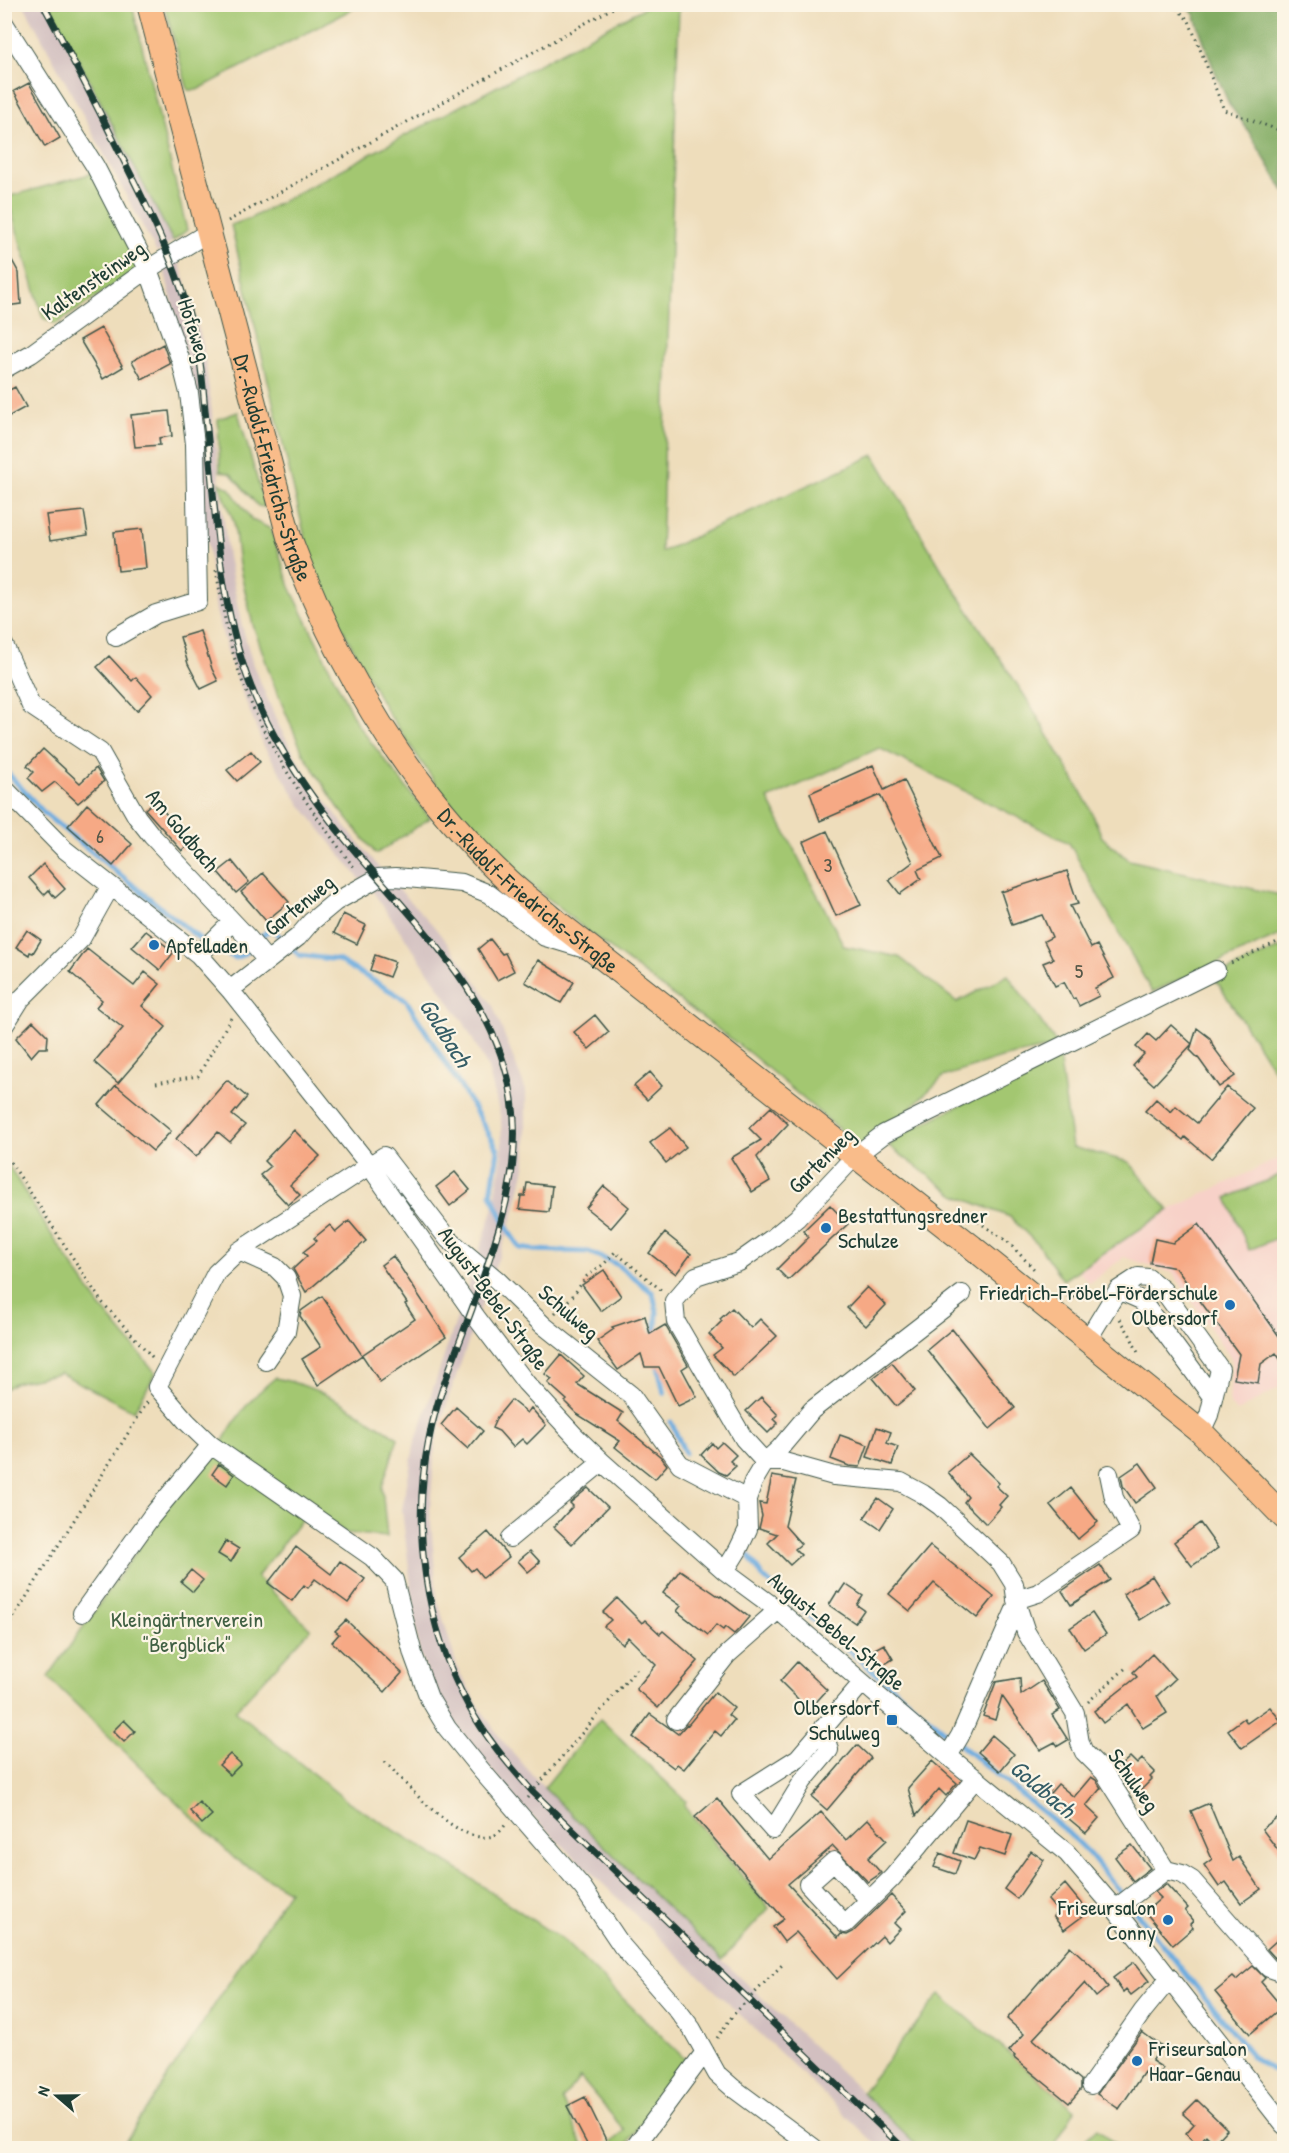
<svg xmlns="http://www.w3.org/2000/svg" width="1289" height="2153" font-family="'Patrick Hand',sans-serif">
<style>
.built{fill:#f7d1c8}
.industrial{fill:#d2bfc0}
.green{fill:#a3c771;stroke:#618252;stroke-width:1.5}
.forest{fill:#82ac63;stroke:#50744c;stroke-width:1.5}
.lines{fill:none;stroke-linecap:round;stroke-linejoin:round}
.stream{stroke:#6cacdf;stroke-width:5}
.building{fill:#f6a985}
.minor-casing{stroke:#3e5548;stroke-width:20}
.major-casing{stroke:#3e5548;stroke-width:26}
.path{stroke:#3e5548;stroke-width:3;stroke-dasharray:1.5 4.5;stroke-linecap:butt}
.minor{stroke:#fff;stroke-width:18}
.major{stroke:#f9bc8a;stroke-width:24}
.rail-casing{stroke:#1f3d34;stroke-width:7}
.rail{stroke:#fcf5e5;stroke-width:4.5;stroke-dasharray:14;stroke-linecap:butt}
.major-bridge-casing{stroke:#3e5548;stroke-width:26;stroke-linecap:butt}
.major-bridge{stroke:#f9bc8a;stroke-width:24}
.poi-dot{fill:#1f6fb2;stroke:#fcf5e5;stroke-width:2}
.labels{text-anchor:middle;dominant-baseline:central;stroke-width:4.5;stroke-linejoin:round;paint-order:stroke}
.number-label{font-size:20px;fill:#555848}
.street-label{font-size:22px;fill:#1f3d34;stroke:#fcf5e5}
.poi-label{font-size:22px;fill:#1f3d34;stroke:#fcf5e5;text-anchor:start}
.park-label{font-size:22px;fill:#406043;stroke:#fcf5e5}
.water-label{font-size:24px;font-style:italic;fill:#365e67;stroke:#fcf5e5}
</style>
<rect width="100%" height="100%" fill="#fcf5e5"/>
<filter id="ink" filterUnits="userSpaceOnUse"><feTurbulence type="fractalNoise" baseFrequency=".0167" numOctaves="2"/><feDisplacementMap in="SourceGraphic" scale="12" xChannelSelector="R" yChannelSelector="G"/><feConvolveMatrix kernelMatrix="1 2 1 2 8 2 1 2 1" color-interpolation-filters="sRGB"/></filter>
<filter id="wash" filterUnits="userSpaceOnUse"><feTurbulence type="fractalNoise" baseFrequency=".008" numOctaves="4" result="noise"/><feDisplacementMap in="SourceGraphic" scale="24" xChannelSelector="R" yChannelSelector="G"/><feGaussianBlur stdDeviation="1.35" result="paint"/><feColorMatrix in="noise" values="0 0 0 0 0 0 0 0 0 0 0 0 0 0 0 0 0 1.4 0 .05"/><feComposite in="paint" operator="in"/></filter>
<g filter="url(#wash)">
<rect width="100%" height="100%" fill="#edb"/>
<path class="built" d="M1284 1156V1385L1237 1412 1229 1404 1232 1360 1173 1273 1124 1257 1090 1283 1077 1270 1169 1210Z"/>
<path class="industrial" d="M24 5H50L173 241 157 253Z
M178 257 203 344 213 421 228 557 241 622 253 665 279 726 304 771 344 825 384 873 362 882 300 804 263 745 231 664 216 611 201 491 189 369 164 269Z
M392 882 432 924 473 976 493 1006 526 1091V1163L514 1214 449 1396 435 1445 430 1510 437 1598 458 1670 480 1708 501 1739 544 1788 722 1960 862 2092 919 2148H880L518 1803 441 1707 419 1652 402 1510 414 1446 493 1210 502 1158 501 1119 488 1068 464 1023 371 889Z"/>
<path class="green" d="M50 5H132L187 230 173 241Z
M164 5V4L360 5 197 90H188Z
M649 5H679L661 552 874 455 945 575 1030 704 1088 804 1102 837 1129 860 1284 896V933L1152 992 1069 843 879 748 768 799 844 946 899 957 957 1002 1008 975 1058 1046 1001 1058 943 1077 884 1133 860 1147 752 1055 586 930 516 872 445 797 385 708 314 575 231 225 251 218Z
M94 173 140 268 56 324 43 318 7 197Z
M238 412 265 507 258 506 231 474 220 471 218 419Z
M219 483 229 488 252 520 271 529 290 587 357 724 430 818 376 854 338 807 303 753 274 685 253 625 239 565 234 522Z
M1284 946V1086L1214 977Z
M1059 1056 1072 1147 1129 1162 1169 1210 1063 1280 1038 1245 1010 1217 955 1195 889 1146 906 1132Z
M4 1158 47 1228 99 1305 156 1373 134 1411 60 1373 14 1383 5 1389Z
M1284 1173V1235L1249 1250 1227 1198Z
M275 1378C323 1387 358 1412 398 1438L382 1487 387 1537 346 1533 220 1446C236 1417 249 1399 275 1378Z
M209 1448 306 1514 257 1577 311 1629 235 1711 347 1801 457 1869 565 1942 687 2061 624 2148H605L625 2131 580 2077 562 2100 584 2148H121L289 1891 235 1859 48 1677Z
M600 1719 686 1801 684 1806 769 1908 722 1960 544 1788Z
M940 1994 1075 2110 1053 2148H919L862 2092Z
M1097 2129 1120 2148H1076Z"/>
<path class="forest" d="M1185 5H1284V191L1247 129 1229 104 1213 67 1194 14Z"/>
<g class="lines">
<path class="stream" d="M4 769 46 815 205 943
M213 948 236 958C254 951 254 937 272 929L299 955 338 960 406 1000 472 1105 498 1150 491 1194 511 1235 520 1248 534 1250 589 1252 616 1264 653 1293 657 1313 655 1338
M657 1362 664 1393
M671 1422 685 1453
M749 1556 763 1577 775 1588 969 1752 1067 1832 1090 1855 1253 2057 1266 2066 1284 2076"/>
</g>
<g id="blocks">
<path class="building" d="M29 83 60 138 45 147 14 91Z
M4 246 19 273 21 304 6 306Z
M101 328 123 367 103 379 80 340Z
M163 344 170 364 142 379 132 361Z
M15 387 26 407 4 419V393Z
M169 411 172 436 159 438 160 445 135 447 131 415Z
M84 511 88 535 50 541 46 515Z
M142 529 146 568 118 571 114 532Z
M200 631 212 669 218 681 201 689 188 664 180 637Z
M109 656 132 681 136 677 152 695 137 711 97 667Z
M43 749 80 783 96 768 104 781 78 803 55 782 42 792 28 778 34 772 27 766Z
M251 751 260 762 237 781 227 770Z
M873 765 884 790 904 780 942 858 917 870 921 879 900 894 889 880 913 862 880 795 820 821 810 793Z
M155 801 191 843 182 851 145 809Z
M87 804 132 844 113 866 68 826Z
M827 831 861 905 836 916 803 842Z
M232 861 249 882 236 893 218 872Z
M43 864 65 889 55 898 49 890 44 895 29 878Z
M1067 871 1078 904 1070 906 1091 948 1097 945 1114 978 1095 988 1099 996 1079 1006 1075 998 1073 999 1064 982 1055 986 1043 963 1053 959 1044 941 1052 937 1042 915 1012 925 1001 892Z
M263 873 289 902 266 921 241 892Z
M343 914 366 925 357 944 334 933Z
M27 930 41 940 33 953 30 952 29 955 16 947Z
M146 931 174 952 160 970 132 947Z
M490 939 502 954 505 953 514 971 497 980 478 949Z
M87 949 134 986 145 972 160 984 142 1006 166 1027 118 1083 94 1062 123 1028 96 1007 102 1000 70 972Z
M375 955 395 962 389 977 370 970Z
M538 960 574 982 561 1003 525 982Z
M595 1015 609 1032 589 1049 574 1032Z
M33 1021 48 1036 47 1048H39L31 1057 16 1038Z
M1171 1025 1192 1044 1154 1085 1133 1066 1144 1054 1136 1047 1148 1034 1156 1041Z
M1197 1028 1210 1038 1214 1048 1235 1076 1219 1087 1199 1059 1190 1050Z
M650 1072 662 1086 647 1100 634 1086Z
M227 1080 247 1097 232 1115 245 1125 230 1142 218 1132 196 1157 176 1139Z
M116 1085 171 1131 153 1151 99 1105Z
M1227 1087 1253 1108 1211 1159 1185 1137 1183 1140 1145 1111 1156 1099 1171 1112 1176 1106 1197 1123Z
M771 1107 788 1124 757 1157 770 1181 752 1192 731 1158 761 1140 749 1128Z
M670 1128 686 1147 666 1163 650 1143Z
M294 1130 320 1156 290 1185 300 1195 288 1205 260 1175 270 1167 264 1161Z
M455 1172 470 1190 450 1206 436 1187Z
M527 1183 552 1186 549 1212 519 1209 521 1196H525Z
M604 1186 629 1207 611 1228 586 1208Z
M830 1205 848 1224 788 1280 777 1269 809 1237 803 1231Z
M349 1221 366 1241 306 1292 293 1269 307 1256 303 1252 317 1241 314 1238 330 1225 336 1232Z
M1199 1224 1284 1343V1365L1276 1353 1261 1364 1258 1383 1234 1379 1239 1354 1176 1268 1150 1263 1155 1239 1173 1243Z
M665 1233 691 1254 676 1274 649 1253Z
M393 1256 446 1337 380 1382 362 1355 415 1319 405 1304 407 1303 381 1265Z
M604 1270 621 1296 601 1311 582 1285Z
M867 1287 886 1305 866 1326 847 1308Z
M322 1296 362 1355 318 1385 302 1359 321 1347 300 1316 301 1311Z
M732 1308 751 1328 760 1319 777 1336 734 1377 713 1355 722 1348 709 1334 722 1321 720 1319Z
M645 1316 650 1334 665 1325 688 1365 682 1369 697 1397 678 1406 659 1367H645L641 1354 618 1370 597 1341 614 1329 612 1327Z
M952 1329 1015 1408 990 1429 927 1350Z
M561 1355 584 1376 577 1384 623 1413 618 1421 661 1457 667 1465 655 1479 615 1447 620 1441 577 1414 565 1402 567 1400 548 1383 552 1379 545 1374Z
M892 1363 915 1391 896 1406 873 1378Z
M761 1397 778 1415 774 1419 778 1423 768 1433 746 1411Z
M511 1400 527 1413 531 1408 546 1425 527 1444 522 1439 513 1447 499 1431 492 1428 497 1417Z
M456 1407 483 1431 468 1449 441 1425Z
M877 1427 891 1432 887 1443 898 1447 892 1465 867 1457Z
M840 1435 868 1445 860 1467 849 1466 831 1459Z
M722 1442 736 1455 730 1461 736 1466 726 1475 719 1472 701 1455 712 1443 716 1448Z
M969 1454 999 1483 996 1486 1007 1496 999 1505 1001 1507 986 1524 964 1502 968 1497 948 1472Z
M1140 1463 1157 1487 1135 1503 1123 1486 1121 1476Z
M219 1464 234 1475 227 1485 212 1474Z
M772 1476 796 1480 785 1526 801 1544 795 1549 801 1555 790 1565 768 1543 777 1534 759 1528 762 1516 759 1503 766 1504Z
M588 1488 608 1507 572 1544 554 1527 573 1506 570 1503Z
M1071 1488 1098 1522 1078 1539 1050 1505Z
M878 1498 893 1509 880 1529 864 1518Z
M1200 1523 1218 1548 1192 1566 1174 1542Z
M488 1532 509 1557 483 1578 475 1568 471 1571 459 1557Z
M226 1541 239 1549 231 1562 218 1554Z
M930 1546 994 1597 977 1618 934 1583 910 1611 889 1594Z
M296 1547 331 1574 340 1561 365 1579 348 1603 315 1579 308 1588 304 1585 292 1601 268 1583Z
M530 1551 540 1562 528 1572 518 1561Z
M1100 1565 1110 1580 1071 1605 1062 1591Z
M191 1570 203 1580 193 1592 181 1582Z
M680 1570 720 1597 721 1596 749 1617 739 1629 734 1634 725 1627 723 1630 716 1625 708 1635 677 1611 681 1606 663 1593Z
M1152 1576 1169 1602 1140 1620 1123 1594Z
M845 1584 863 1596 857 1605 864 1610 855 1623 829 1605 837 1592 839 1593Z
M617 1598 642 1623 645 1620 660 1634 663 1631 698 1661 658 1708 636 1689 656 1665 628 1637 622 1644 604 1626 611 1620 603 1612Z
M1092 1613 1106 1634 1084 1649 1070 1628Z
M346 1620 402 1673 385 1692 332 1642 339 1634 335 1631Z
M884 1644 893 1659 882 1666 873 1650Z
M1152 1654 1175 1679 1157 1696 1167 1713 1143 1728 1128 1704 1103 1723 1094 1711 1137 1677 1133 1672Z
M797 1662 827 1690 809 1710 780 1681Z
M1020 1678 1021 1695 1042 1681 1060 1710 1052 1715 1068 1740 1058 1746 1055 1742 1040 1750 1002 1696 995 1720 983 1716 996 1682Z
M715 1692 734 1708 728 1715 734 1720 721 1736 715 1731 684 1769 677 1764 674 1768 633 1737 650 1714 678 1734 687 1724 688 1725Z
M1270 1707 1281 1721 1242 1748 1228 1730 1244 1718 1247 1723Z
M124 1720 135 1731 124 1742 113 1731Z
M992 1735 1014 1754 1000 1771 978 1752Z
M857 1745 871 1758 827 1810 812 1797Z
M230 1754 241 1764 230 1775 219 1765Z
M1130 1757 1137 1764 1142 1759 1155 1772 1150 1777 1152 1779 1141 1790 1119 1767Z
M932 1761 957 1783 946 1796 939 1789 916 1816 908 1788Z
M1091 1777 1096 1780 1101 1788 1086 1806 1099 1818 1086 1833 1045 1799 1058 1784 1074 1797Z
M717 1798 768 1859 821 1812 846 1840 868 1819 887 1840 868 1858 881 1873 868 1882 833 1846 788 1884 838 1938 841 1934 847 1935 853 1932 891 1895 906 1911 894 1923 900 1929 887 1942 882 1936 837 1979 796 1932 784 1942 773 1927 784 1919 695 1817Z
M199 1802 212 1815 202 1824 190 1811Z
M1209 1803 1233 1861 1239 1857 1261 1889 1241 1903 1226 1882 1219 1887 1204 1865 1212 1859 1191 1811Z
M1284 1812V1858L1262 1829Z
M966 1820 1012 1835 1005 1856 980 1848 974 1860 954 1853Z
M1132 1845 1150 1868 1133 1881 1115 1857Z
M1031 1851 1044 1860 1017 1899 1004 1889Z
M940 1853 960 1861 955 1874 934 1867Z
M1065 1884 1088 1912 1064 1930 1053 1916 1058 1912 1048 1900Z
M1166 1884 1188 1908 1185 1911 1193 1921 1190 1924 1193 1928 1173 1945 1145 1912 1161 1898 1155 1892Z
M1284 1934V1961L1275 1958 1267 1949Z
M1070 1946 1094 1968 1108 1987 1096 1997 1085 1983 1033 2039 1081 2080V2089L1069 2103 1014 2058 1015 2056 1009 2051 1024 2034 1007 2019Z
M1134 1962 1149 1981 1131 1995 1126 1989 1123 1992 1113 1978Z
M1253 1966 1265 1978 1261 1982 1282 2007 1250 2034 1215 1992 1233 1977 1236 1980Z
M1142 2032 1162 2047 1152 2061 1163 2068 1155 2079 1144 2072 1119 2109 1097 2094Z
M585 2097 607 2142 594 2148H589L567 2106Z
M1197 2100 1227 2129 1214 2143 1206 2135 1198 2145 1186 2133 1194 2124 1183 2114Z"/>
</g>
</g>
<g filter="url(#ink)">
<use href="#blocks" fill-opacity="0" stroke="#3e5548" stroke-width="1.5"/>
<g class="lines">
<g class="minor-casing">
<path id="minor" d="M4 23 95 166 148 269 181 361 189 393 195 444 198 601 156 614 116 637
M4 369 31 354 148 269 209 232
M4 645 31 706 100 752 137 817 152 836 249 939 267 961
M4 788 64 849 199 955 230 990 369 1165 476 1317 526 1383 575 1436 602 1462 725 1571 778 1610 948 1756 1067 1853 1115 1909 1284 2125
M199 955 232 922
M230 990 298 937 311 922 335 902 378 878 396 877 462 883 489 894 545 937 588 950
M4 1026 21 999 81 939 110 887
M239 1251 275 1267 286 1278 292 1296 286 1332 266 1361
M1118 1290 1141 1300 1213 1398
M1088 1339 1118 1290 1138 1277 1148 1278 1163 1290 1220 1369 1209 1415 1201 1432
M765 1462 744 1439 676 1322 674 1301 696 1276 739 1262 774 1237 797 1218 855 1156 884 1134 1216 970
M765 1462H784L834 1476 901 1482 923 1494 940 1506 1001 1563 1014 1584 1017 1605 1026 1632 1075 1713 1080 1743 1084 1752 1104 1772 1166 1870 1182 1874 1192 1880 1269 1968 1284 1973
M747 1499 680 1464 631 1395 543 1325 497 1280 448 1239 384 1156 239 1251 216 1273 157 1387 187 1422 211 1445 372 1557 394 1580 413 1654 429 1698 447 1728 481 1770 583 1888 622 1946 676 2008 692 2029 717 2074 733 2088 814 2148
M510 1538 602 1462
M725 1571 738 1550 748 1529 747 1499 753 1482 765 1462 780 1448 812 1410 962 1294
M1016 1600 1038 1593 1131 1530 1114 1498 1109 1474
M82 1613 151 1517 211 1445
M676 1720 727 1655 778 1610
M823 1728 829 1750 803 1781 773 1830 741 1794 798 1758 862 1683
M948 1756 960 1736 1017 1605
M869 1900 834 1861 808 1884 845 1924 892 1878 976 1778
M1115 1909 1166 1870
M1091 2085 1143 2011 1170 1978
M634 2148 705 2052"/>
</g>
<g class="major-casing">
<g id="major">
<path id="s1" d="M149 4 289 537C337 666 407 786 508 881 523 895 541 908 557 922L972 1247"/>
<path d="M1008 1276 1201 1432 1284 1517"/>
</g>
</g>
<path class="path" d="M1173 4 1189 21 1224 110 1284 132
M228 221 620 4
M216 570C222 603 227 637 238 669 263 744 308 807 356 870
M1231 963 1284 939
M156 1083 198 1076 231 1018
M4 1152 101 1301 154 1359
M968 1215 1007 1241 1034 1269
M1067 1296C1077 1299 1085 1299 1095 1294
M555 1313 572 1297 587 1276 604 1264 615 1252 661 1290
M1120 1319 1130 1335 1139 1355
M4 1633 148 1401
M1088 1702 1127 1667
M385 1762C406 1783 463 1853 497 1834 500 1832 504 1827 506 1824
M527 1798 639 1666
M717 2038 733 2015 783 1964"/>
<use href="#minor" class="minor"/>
<use href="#major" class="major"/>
<g class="rail-casing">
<path id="rail" d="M43 4C71 56 98 108 124 161 157 226 188 290 200 362 203 381 204 401 206 420 216 513 218 612 256 699 276 744 303 786 333 824 399 909 496 988 512 1099 523 1173 496 1240 472 1309 457 1350 437 1396 429 1439 411 1527 425 1626 468 1705 485 1737 509 1765 532 1791L903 2148"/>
</g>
<use href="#rail" class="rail"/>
<g class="major-bridge-casing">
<path id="major-bridge" d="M972 1247 1008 1276"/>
</g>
<use href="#major-bridge" class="major-bridge"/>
</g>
</g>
<g class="poi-dot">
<circle cx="154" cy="945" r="6"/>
<circle cx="826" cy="1228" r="6"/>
<circle cx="1230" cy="1305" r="6"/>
<rect x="886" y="1714" width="12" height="12" rx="3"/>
<circle cx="1168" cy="1920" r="6"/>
<circle cx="1137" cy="2061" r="6"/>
</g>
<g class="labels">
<g class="number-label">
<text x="100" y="835">6</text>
<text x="828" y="864">3</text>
<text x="1079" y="970">5</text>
</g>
<g class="street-label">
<text transform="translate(93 280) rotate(-35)">Kaltensteinweg</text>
<text transform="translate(195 330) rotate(72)">Hofeweg</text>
<text stroke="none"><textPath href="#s1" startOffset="480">Dr.-Rudolf-Friedrichs-Straße</textPath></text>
<text transform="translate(183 830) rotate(50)">Am Goldbach</text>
<text stroke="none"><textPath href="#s1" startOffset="984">Dr.-Rudolf-Friedrichs-Straße</textPath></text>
<text transform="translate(299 905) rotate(-39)">Gartenweg</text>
<text transform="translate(821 1160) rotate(-45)">Gartenweg</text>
<text transform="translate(494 1298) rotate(54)">August-Bebel-Straße</text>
<text transform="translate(569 1312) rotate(41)">Schulweg</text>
<text transform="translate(837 1631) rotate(40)">August-Bebel-Straße</text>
<text transform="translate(1134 1780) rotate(55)">Schulweg</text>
</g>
<g class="poi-label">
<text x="166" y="945">Apfelladen</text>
<text x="838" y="1215">Bestattungsredner<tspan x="838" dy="25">Schulze</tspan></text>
<text x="1218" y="1292" text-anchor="end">Friedrich-Fröbel-Förderschule<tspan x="1218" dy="25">Olbersdorf</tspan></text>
<text x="880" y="1707" text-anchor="end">Olbersdorf<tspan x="880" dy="25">Schulweg</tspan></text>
<text x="1156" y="1907" text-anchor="end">Friseursalon<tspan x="1156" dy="25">Conny</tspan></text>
<text x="1149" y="2048">Friseursalon<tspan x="1149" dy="25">Haar-Genau</tspan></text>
</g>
<g class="park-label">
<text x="187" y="1619">Kleingärtnerverein<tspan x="187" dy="25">"Bergblick"</tspan></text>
</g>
<g class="water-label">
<text transform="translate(446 1032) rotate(58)">Goldbach</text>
<text transform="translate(1043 1788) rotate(40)">Goldbach</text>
</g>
</g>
<rect width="1289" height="2153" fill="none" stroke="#fcf5e5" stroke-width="24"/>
<g transform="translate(57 2096) rotate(290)" stroke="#fcf5e5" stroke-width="4.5" paint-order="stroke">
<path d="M0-4.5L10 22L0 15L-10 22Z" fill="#1f3d34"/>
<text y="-9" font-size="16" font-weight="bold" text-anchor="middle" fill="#1f3d34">N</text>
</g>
</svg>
